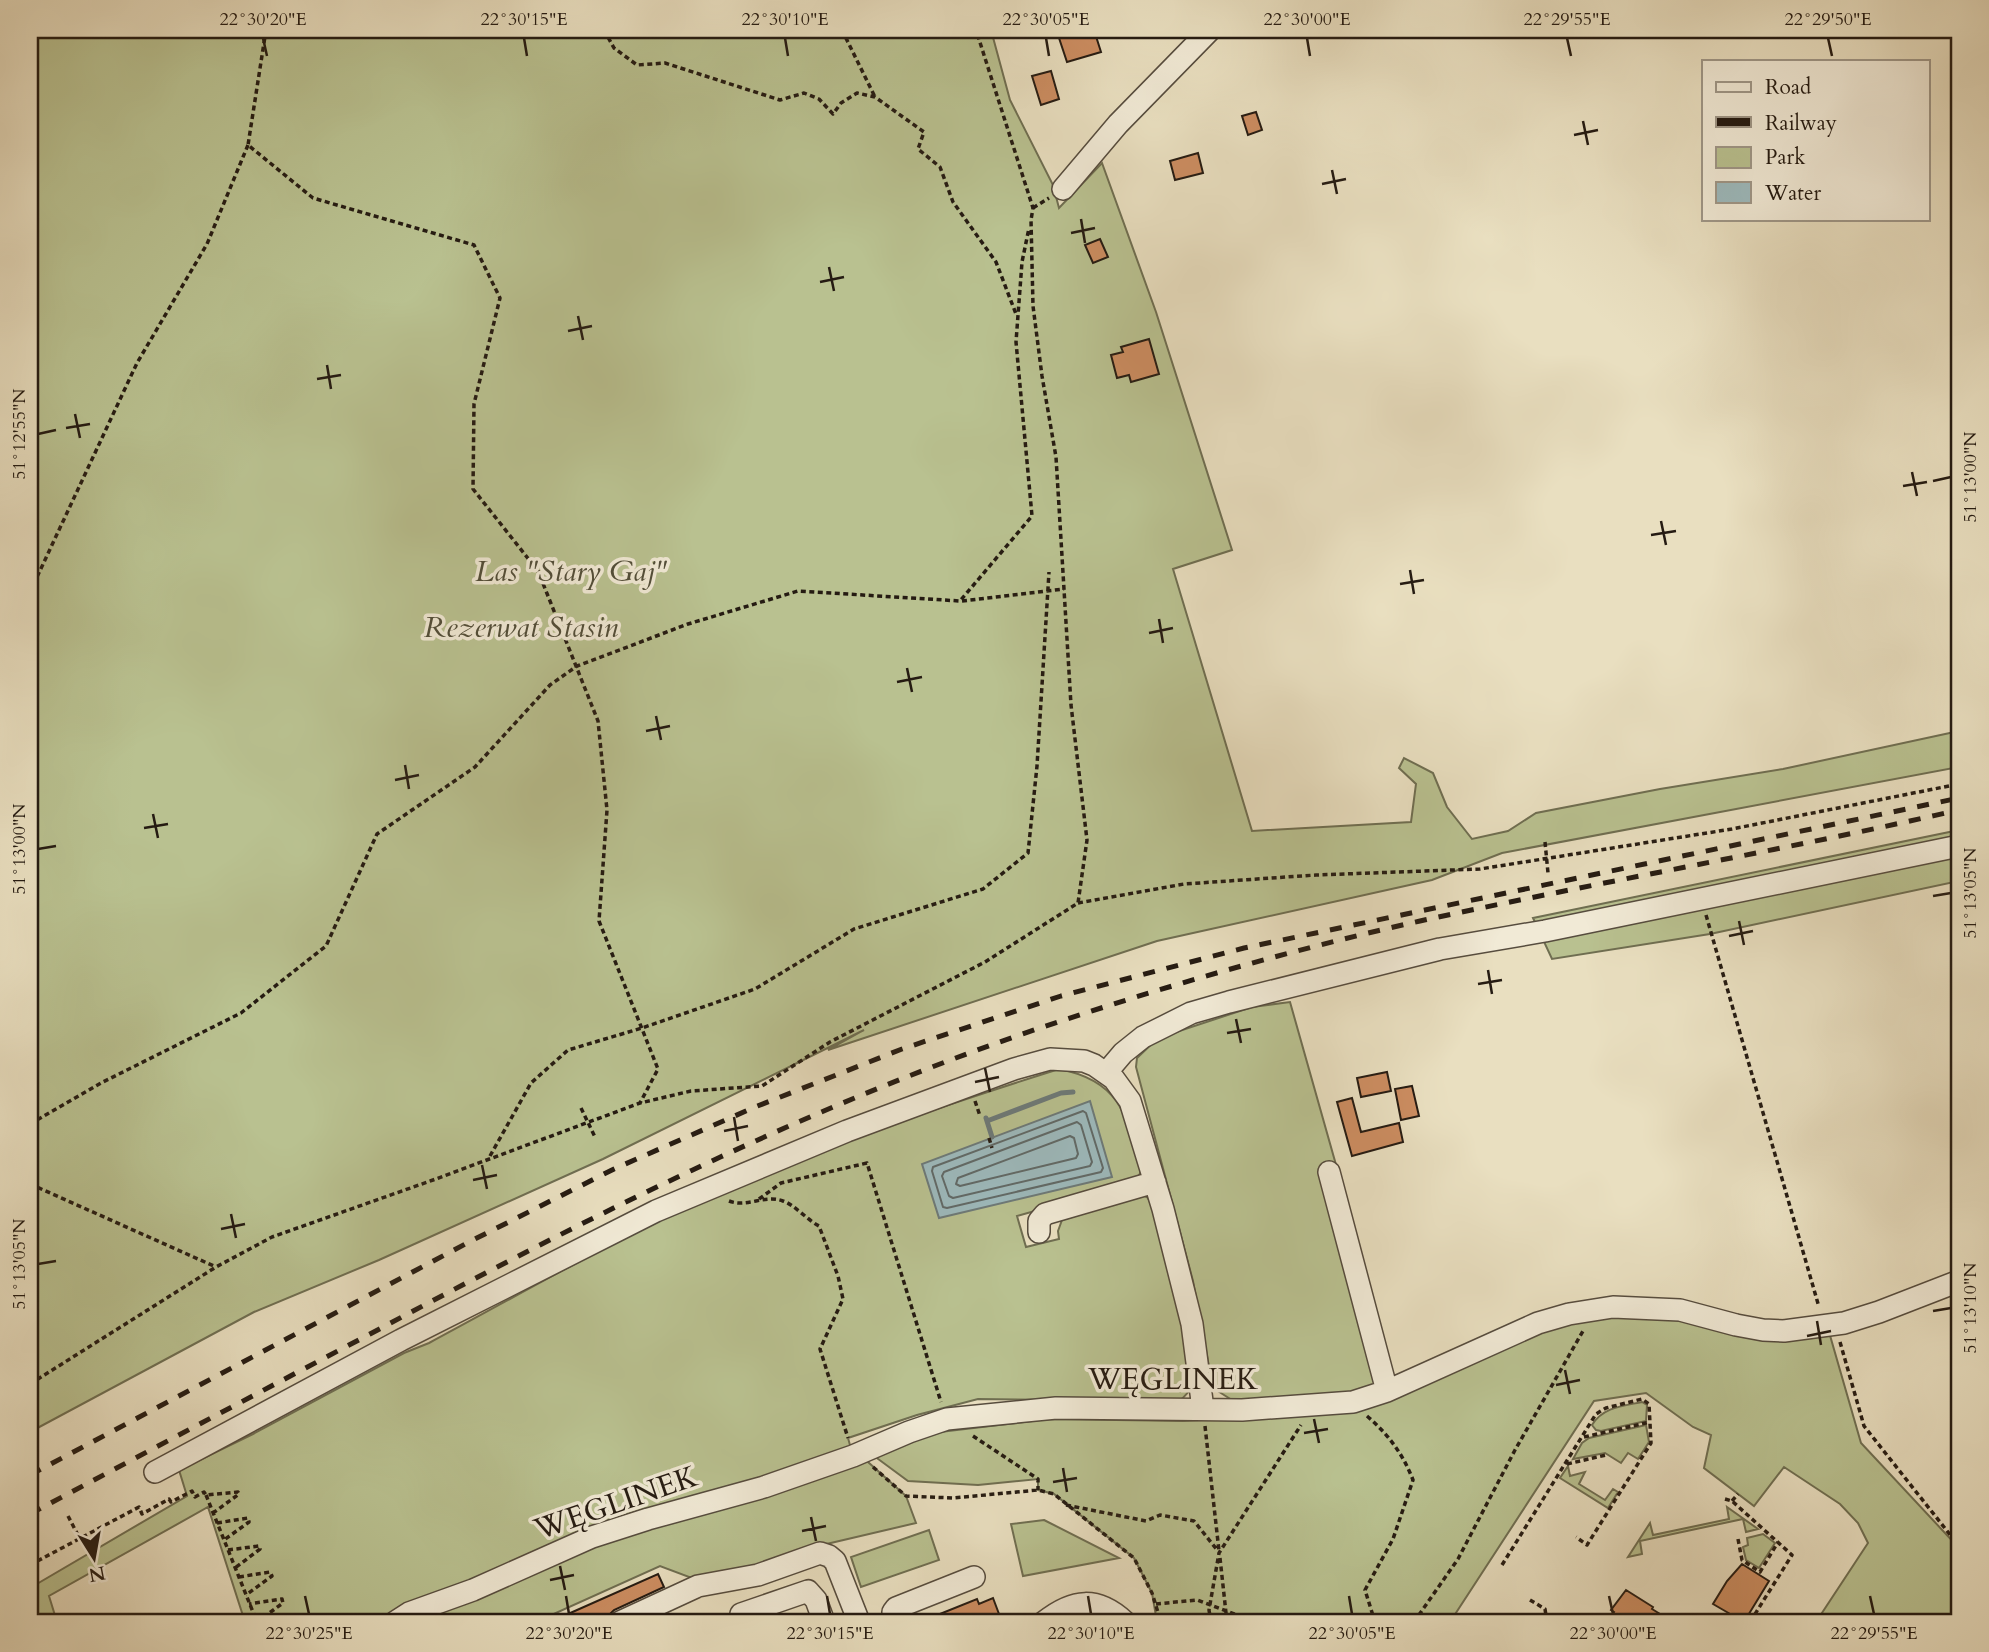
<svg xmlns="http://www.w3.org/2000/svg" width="1989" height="1652" font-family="Cardo,serif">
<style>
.green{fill:#b9c190;stroke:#6f6e51;stroke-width:2}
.water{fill:#9dbabd;stroke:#6d7a79;stroke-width:2}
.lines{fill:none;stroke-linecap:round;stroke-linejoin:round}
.shore{stroke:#616a68;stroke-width:2}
.stream{stroke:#6d7a79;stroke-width:5}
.building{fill:#cc8d61;stroke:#251b12;stroke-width:2}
.minor-casing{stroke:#564c3e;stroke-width:24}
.path{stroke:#251b12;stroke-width:3.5;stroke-dasharray:5 3.5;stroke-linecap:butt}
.minor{stroke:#f1ead6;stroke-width:21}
.rail{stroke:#251b12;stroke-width:5;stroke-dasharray:12 12;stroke-linecap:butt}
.ticks{fill:none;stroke:#251b12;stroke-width:2.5}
.labels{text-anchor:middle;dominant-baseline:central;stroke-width:7;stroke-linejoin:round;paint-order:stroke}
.park-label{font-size:30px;font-style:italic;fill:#514d38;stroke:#f1ead6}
.street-label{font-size:30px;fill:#251b12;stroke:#f1ead6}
.neatline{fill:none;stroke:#251b12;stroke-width:2.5}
.ticks-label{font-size:18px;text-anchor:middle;fill:#251b12}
</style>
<rect width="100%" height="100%" fill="#e9dfc0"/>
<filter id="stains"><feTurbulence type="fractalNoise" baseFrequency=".00286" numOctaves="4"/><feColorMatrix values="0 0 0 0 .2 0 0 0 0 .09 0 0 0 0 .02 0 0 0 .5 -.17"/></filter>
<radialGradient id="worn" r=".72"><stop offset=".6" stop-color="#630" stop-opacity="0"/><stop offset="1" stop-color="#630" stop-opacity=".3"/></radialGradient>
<path class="green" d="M30 30H991L1010 100 1053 185 1059 208 1102 163 1156 312 1232 550 1173 569 1252 831 1411 822 1416 784 1399 768 1404 758 1433 773 1447 807 1472 839 1508 831 1536 813 1660 789 1783 769 1959 731V767L1502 853 1432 880 1157 941 828 1050 864 1030 603 1159 379 1260 254 1312 30 1432Z
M1959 830V881L1710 934 1552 959 1533 918Z
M1290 1002 1342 1186 1385 1385 1342 1399 1232 1400 1213 1388 1193 1281 1136 1067 1137 1058 1158 1038 1252 1007Z
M1059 1069C1122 1081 1127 1117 1141 1171L1138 1178 1116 1188 1017 1216 1026 1247 1059 1239 1058 1231 1062 1220 1143 1195 1148 1198 1154 1211 1191 1363C1192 1382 1195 1389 1179 1401L978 1399 917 1415 848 1438 853 1456 859 1454 906 1496 916 1523 818 1546 755 1568 697 1580 660 1566 536 1622H245L208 1507 49 1596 57 1622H30V1588L187 1496 179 1470 253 1434 404 1353 429 1343C511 1299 593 1252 677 1211 799 1153 930 1110 1059 1069Z
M1634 1312 1829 1332 1861 1443 1959 1548V1622H1816L1868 1543 1858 1523 1840 1504 1784 1467 1754 1506 1704 1468 1711 1435 1693 1427 1646 1393 1594 1401 1450 1622H1157L1152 1593 1134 1558 1054 1494 1038 1490V1479L978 1485 908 1481 870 1453 940 1432 1049 1419 1183 1421 1343 1413 1554 1326Z
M1642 1402 1647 1405 1646 1421 1601 1431 1596 1430 1592 1425C1603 1407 1623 1406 1642 1402Z
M1646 1425 1649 1442 1638 1459 1628 1453 1621 1463 1605 1453 1573 1459 1582 1443 1589 1438Z
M1568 1466 1570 1476 1585 1472 1579 1484 1605 1500 1613 1489 1618 1492 1608 1508 1560 1478Z
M1727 1507 1758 1529 1746 1532 1743 1519 1640 1541 1642 1554 1628 1557 1650 1523 1653 1535 1729 1519Z
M1044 1520 1119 1558 1023 1576 1011 1524Z
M929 1530 939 1560 861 1587 851 1557Z
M1763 1534 1775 1543 1759 1568 1746 1560 1743 1547 1748 1545 1747 1538Z"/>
<path class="water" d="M1090 1101 1112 1177 939 1218 922 1164Z"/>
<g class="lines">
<path class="shore" d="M1083 1111 1086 1113 1103 1168 1101 1172 947 1208 943 1207 932 1171 933 1167Z
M1077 1122 1081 1125 1092 1162 1090 1166 953 1198 949 1196 942 1176 944 1172Z
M1070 1136 1074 1138 1078 1154 1076 1158 960 1186 956 1184 958 1178Z"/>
<path class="stream" d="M986 1118 992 1137
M987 1121 1061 1093 1073 1092"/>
</g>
<path class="building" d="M1074 30H1094L1101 52 1067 62 1058 35Z
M1051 71 1059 99 1041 105 1032 76Z
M1256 112 1262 130 1248 135 1242 116Z
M1198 153 1203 173 1175 180 1170 161Z
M1100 239 1108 257 1093 263 1085 245Z
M1149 339 1159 374 1131 382 1129 375 1117 378 1111 355 1123 352 1121 347Z
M1387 1072 1391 1091 1361 1097 1357 1078Z
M1412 1086 1419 1116 1401 1120 1395 1089Z
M1352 1098 1361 1132 1399 1123 1403 1142 1352 1156 1337 1102Z
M1742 1564 1769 1581 1744 1622 1713 1604 1727 1581Z
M658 1574 664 1587 614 1610 609 1615 607 1622H550Z
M1626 1590 1653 1607 1652 1609 1673 1622H1608L1614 1612 1611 1610Z
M993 1598 1002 1622H920L977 1599 979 1604Z"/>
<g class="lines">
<g class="minor-casing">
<path id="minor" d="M1063 189 1118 124 1210 30
M1106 1073 1123 1053 1143 1037 1191 1013 1229 1002 1440 949 1545 931 1959 846
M1329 1172 1387 1391
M1039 1232V1221L1045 1214 1155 1182
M155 1472 401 1340 656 1211 847 1131 1014 1069 1050 1059 1084 1061 1094 1065 1114 1079 1130 1101 1163 1209 1192 1324 1203 1409
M741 1614 808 1591 816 1600 824 1622
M395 1622 409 1613 473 1590 592 1537 648 1519 764 1487 853 1456 909 1432 947 1419 1056 1408 1242 1410 1353 1402 1387 1391 1538 1323 1569 1314 1613 1307 1680 1310 1736 1325 1763 1330 1784 1331 1844 1323 1879 1312 1959 1281
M620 1622 698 1586 758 1575 820 1553 829 1556 835 1561 859 1622
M894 1622 893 1612 896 1608 974 1577
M1044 1622C1073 1599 1097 1596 1125 1622"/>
</g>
<path class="path" d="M266 30 248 145 313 198 474 245 500 298 474 404 473 489 538 571 598 721 607 810 599 921 658 1069 640 1103
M604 30 614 48 637 65 665 63 780 100 804 93 819 99 833 114 841 103 857 93 875 97 924 132 918 149 940 167 953 202 996 262 1016 314
M842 30 875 97
M1033 208 1049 198
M30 592 137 363 207 244 248 145
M962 601 1064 589
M1545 842 1548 873
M1078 903 1184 884 1316 875 1480 869 1732 829 1959 784
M1706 915 1819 1307
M975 1101 980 1116
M581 1108 595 1137
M30 1124 101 1083 241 1013 326 946 377 834 475 767 550 685 577 666 688 624 798 591 960 601 1032 516 1016 342 1022 262 1029 228
M989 1138 992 1148
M490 1156 531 1083 568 1050 642 1028 755 989 854 929 983 889 1028 853 1037 766 1049 572
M30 1184 216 1267
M759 1199 781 1183 867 1163 941 1402
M729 1201C747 1208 765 1194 783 1201 795 1205 806 1219 819 1226L838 1276 843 1299 820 1349 848 1438
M1840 1342 1864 1426 1959 1546
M30 1384 216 1267 272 1237 433 1180 640 1103 691 1091 762 1086 830 1042 985 962 1078 903 1087 840 1071 705 1056 457 1042 376 1033 306 1031 220 1033 208 976 30
M1367 1416C1388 1434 1403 1454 1413 1480L1393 1539 1365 1590 1375 1622
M1205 1426 1219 1551
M973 1436 1038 1479V1490
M1584 1437 1650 1422
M1567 1464 1606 1455
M873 1467 906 1496 953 1498 1038 1490 1054 1494 1134 1558 1152 1593 1161 1622
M206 1495 257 1622 283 1603 282 1599 249 1604
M1725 1499 1732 1501 1792 1555 1750 1622
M1732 1501 1738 1494
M1066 1505 1146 1521 1160 1515 1194 1521 1218 1551
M68 1516 80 1539
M217 1523 248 1518 249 1522 224 1540
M1738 1539 1742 1560 1760 1572 1778 1542
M228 1550 259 1546 260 1549 235 1568
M1220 1558 1227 1622
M30 1565 139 1507 142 1514 169 1499 171 1502 192 1491 195 1497 204 1492 206 1495 238 1492 239 1494 213 1513
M1502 1565 1596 1414 1606 1408 1642 1399 1649 1404 1651 1443 1587 1545 1576 1537
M239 1577 270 1572 272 1576 246 1595
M1530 1600 1545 1609 1547 1622
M1156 1604 1197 1600 1245 1618
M1211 1622 1209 1610 1219 1553 1301 1425
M1414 1622 1458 1559 1515 1450 1583 1331
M1718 1622 1722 1616 1732 1622"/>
<use href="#minor" class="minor"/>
<path class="rail" d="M30 1475 471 1241 614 1169 755 1107 902 1049 1061 996 1244 948 1959 798
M30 1514C143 1454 256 1394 370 1334 587 1218 806 1107 1040 1028 1165 986 1291 950 1420 921 1599 882 1780 851 1959 810"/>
</g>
<path class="ticks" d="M263 38 267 56M524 38 527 56M785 38 788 56M1046 38 1049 56M1307 38 1310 56M1567 38 1571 56M1828 38 1832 56M1583 121 1588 145M1574 135 1598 130M1332 170 1337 194M1322 184 1346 179M1081 219 1085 243M1071 233 1095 228M829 267 834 291M820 282 844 277M578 316 583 340M568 331 592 326M327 365 331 389M317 379 341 375M75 414 80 438M66 428 90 424M38 434 56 430M1912 472 1917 496M1933 481 1951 477M1903 486 1927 482M1661 521 1666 545M1651 535 1676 531M1410 570 1414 594M1400 584 1424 580M1159 619 1163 643M1149 633 1173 628M907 668 912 692M897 682 922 677M656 716 661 740M646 731 670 726M405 765 409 789M395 780 419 775M153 814 158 838M144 828 168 824M38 849 56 846M1933 896 1951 893M1739 921 1744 945M1729 936 1753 931M1488 970 1492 994M1478 984 1502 980M1236 1019 1241 1043M1227 1033 1251 1029M985 1068 990 1092M975 1082 999 1077M734 1117 738 1141M724 1131 748 1126M482 1165 487 1189M473 1180 497 1175M231 1214 236 1238M221 1229 245 1224M38 1264 56 1261M1933 1311 1951 1308M1817 1321 1821 1345M1807 1336 1831 1331M1565 1370 1570 1394M1556 1385 1580 1380M1314 1419 1319 1443M1304 1433 1328 1429M1063 1468 1067 1492M1053 1482 1077 1478M811 1517 816 1541M802 1531 826 1526M560 1566 565 1590M550 1580 574 1575M305 1596 309 1614M566 1596 569 1614M827 1596 830 1614M1088 1596 1091 1614M1349 1596 1352 1614M1609 1596 1613 1614M1870 1596 1874 1614"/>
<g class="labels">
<g class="park-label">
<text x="571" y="571">Las "Stary Gaj"</text>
<text x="521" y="627">Rezerwat Stasin</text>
</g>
<g class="street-label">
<text x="1173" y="1379">WĘGLINEK</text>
<text transform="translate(616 1503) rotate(-19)">WĘGLINEK</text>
</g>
</g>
<rect width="1989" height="1652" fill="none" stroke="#e9dfc0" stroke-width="77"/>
<rect x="1702" y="60" width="228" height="161" fill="#f1ead6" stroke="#9f9788" stroke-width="2"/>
<rect x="1716" y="82" width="35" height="10" fill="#f1ead6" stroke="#9f9788" stroke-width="2"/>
<text x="1765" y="94" font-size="21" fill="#251b12">Road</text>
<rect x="1716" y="117" width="35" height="10" fill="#251b12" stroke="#9f9788" stroke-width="2"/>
<text x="1765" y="130" font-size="21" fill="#251b12">Railway</text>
<rect x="1716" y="147" width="35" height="21" fill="#b9c190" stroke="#9f9788" stroke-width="2"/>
<text x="1765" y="164" font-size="21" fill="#251b12">Park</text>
<rect x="1716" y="182" width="35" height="21" fill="#9dbabd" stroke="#9f9788" stroke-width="2"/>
<text x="1765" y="200" font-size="21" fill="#251b12">Water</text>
<g transform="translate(94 1558) rotate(169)" stroke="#f1ead6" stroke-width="5" paint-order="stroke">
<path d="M0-5L12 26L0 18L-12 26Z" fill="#251b12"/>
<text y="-10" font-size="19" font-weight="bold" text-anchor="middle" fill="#251b12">N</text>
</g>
<rect x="38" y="38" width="1913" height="1576" class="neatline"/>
<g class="ticks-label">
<text x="263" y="25">22°30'20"E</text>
<text x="524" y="25">22°30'15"E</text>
<text x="785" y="25">22°30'10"E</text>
<text x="1046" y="25">22°30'05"E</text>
<text x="1307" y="25">22°30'00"E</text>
<text x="1567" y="25">22°29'55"E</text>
<text x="1828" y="25">22°29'50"E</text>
<text transform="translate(19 434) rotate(-90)" y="6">51°12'55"N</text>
<text transform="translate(1970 477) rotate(-90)" y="6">51°13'00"N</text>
<text transform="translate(19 849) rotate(-90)" y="6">51°13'00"N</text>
<text transform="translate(1970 893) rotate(-90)" y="6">51°13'05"N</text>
<text transform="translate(19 1264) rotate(-90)" y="6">51°13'05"N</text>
<text transform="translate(1970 1308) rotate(-90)" y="6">51°13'10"N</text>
<text x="309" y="1639">22°30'25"E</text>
<text x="569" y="1639">22°30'20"E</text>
<text x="830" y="1639">22°30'15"E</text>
<text x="1091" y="1639">22°30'10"E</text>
<text x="1352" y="1639">22°30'05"E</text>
<text x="1613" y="1639">22°30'00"E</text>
<text x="1874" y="1639">22°29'55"E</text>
</g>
<rect width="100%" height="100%" filter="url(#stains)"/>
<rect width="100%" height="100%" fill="url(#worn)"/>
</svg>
